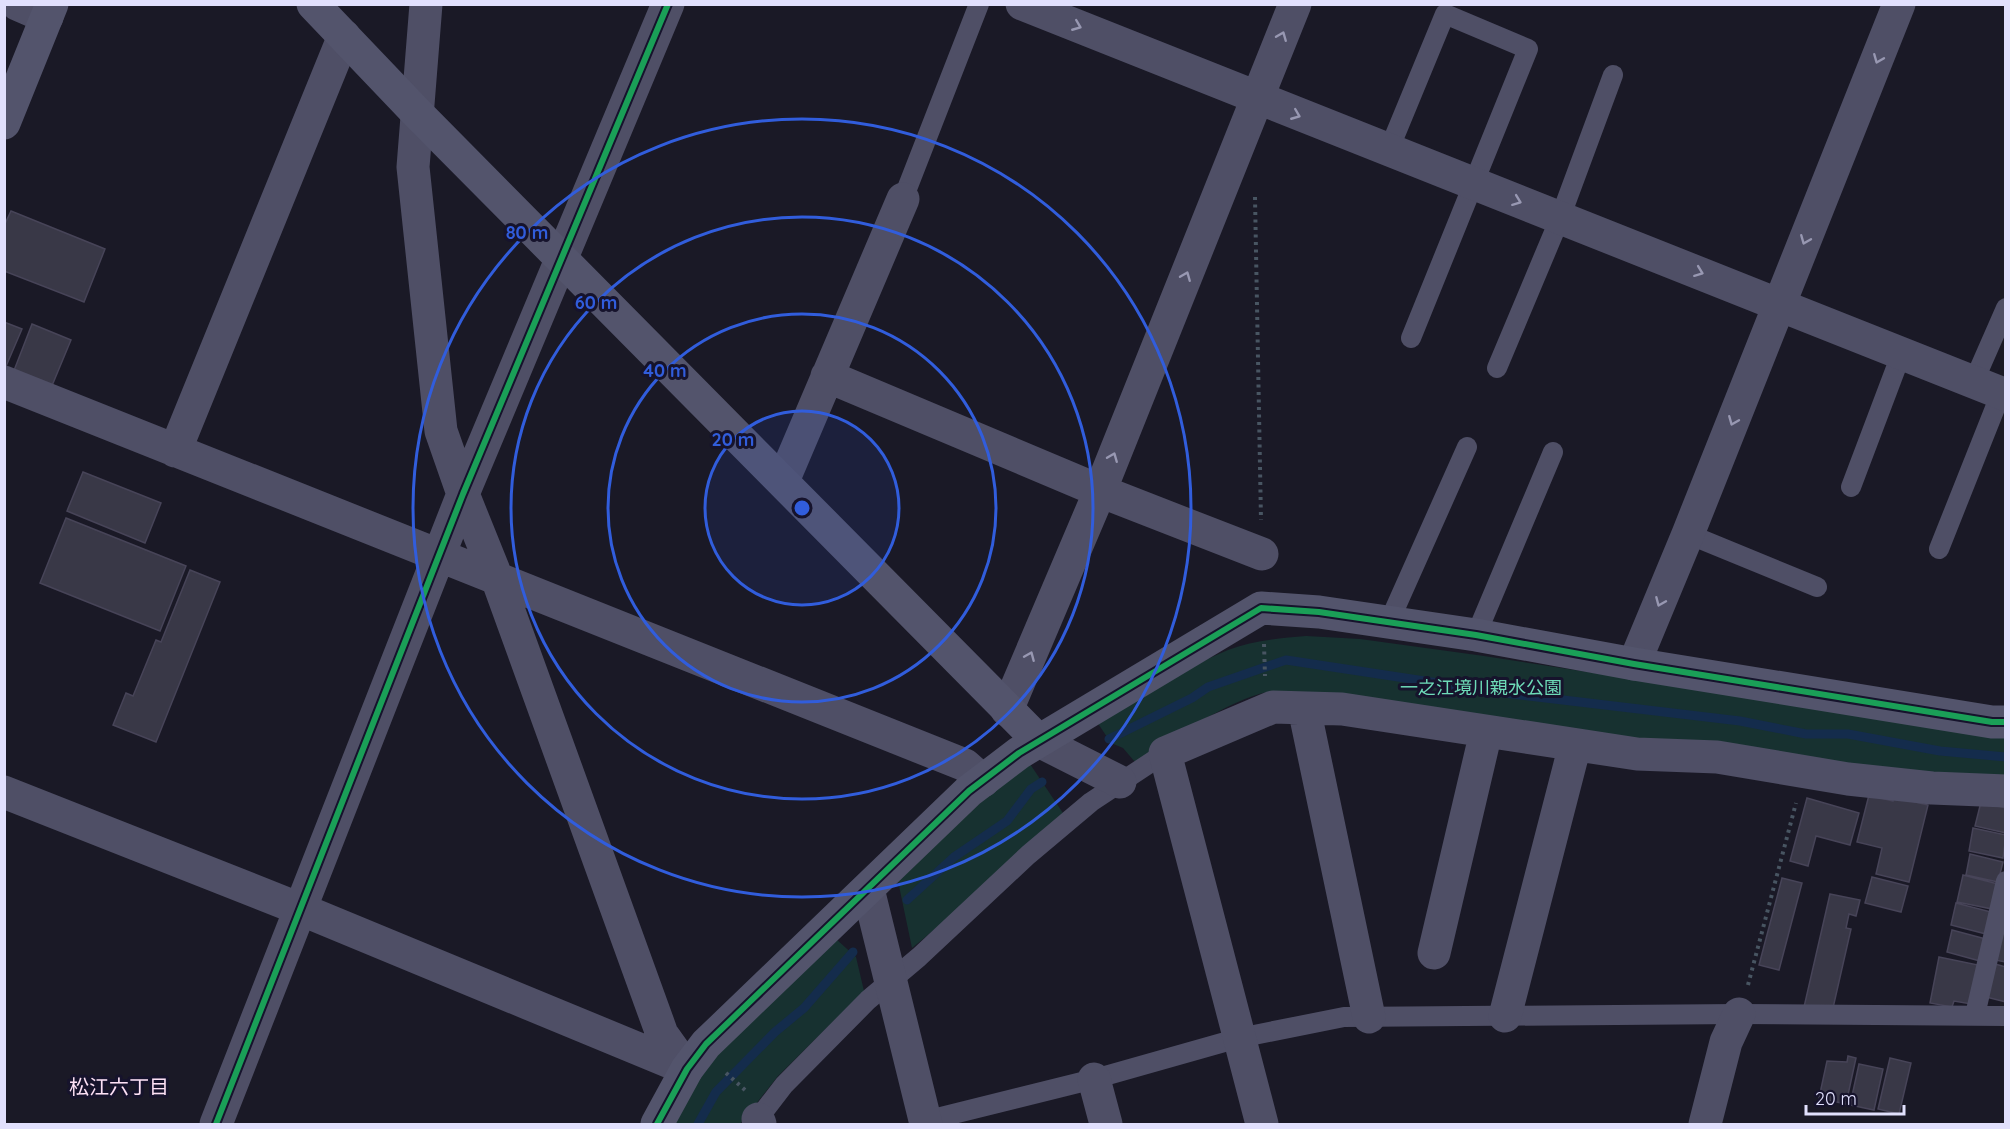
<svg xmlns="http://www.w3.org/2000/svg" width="2010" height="1129" font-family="Quicksand,'Noto Sans JP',sans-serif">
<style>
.green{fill:#173130}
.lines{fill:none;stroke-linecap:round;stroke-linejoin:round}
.stream{stroke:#142c4c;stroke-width:9}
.building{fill:#393847;stroke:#474458;stroke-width:1.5}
.path{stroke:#485562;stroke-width:4;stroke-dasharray:3 4.5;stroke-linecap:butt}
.lane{stroke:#4f4f66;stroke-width:20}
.street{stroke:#4f4f66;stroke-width:33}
.secondary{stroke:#53546c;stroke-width:33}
.cycleway-casing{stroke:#16132c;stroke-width:10}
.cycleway{stroke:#1a9f57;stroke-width:6}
.oneway{stroke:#9898b2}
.ring{fill:none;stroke:#315ddc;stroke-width:3}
.labels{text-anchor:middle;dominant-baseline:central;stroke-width:6;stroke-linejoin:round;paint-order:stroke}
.park-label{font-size:18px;fill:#6edbb8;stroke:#16132c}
.neighbourhood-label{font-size:20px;fill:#fde1f5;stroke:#16132c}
.centre{fill:#315ddc;stroke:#16132c;stroke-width:3}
.ring-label{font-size:18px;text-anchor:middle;font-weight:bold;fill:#315ddc;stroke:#16132c;stroke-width:6;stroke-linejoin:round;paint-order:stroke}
</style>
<rect width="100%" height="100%" fill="#1a1926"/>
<path class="green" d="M1306 636 1360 639 1484 656 2005 736V782L1637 741 1267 692C1231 699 1168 741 1135 762L1123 748 1111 743 1097 722C1140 697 1182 669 1228 650 1252 641 1281 638 1306 636Z
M1030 764 1063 813C1011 856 965 906 912 948L898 881 998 786Z
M836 939 856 957 864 991 778 1076 740 1124H671L694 1083 717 1053Z"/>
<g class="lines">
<path class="stream" d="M1109 739 1192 698 1208 687 1286 660 1504 693 1740 721 1806 734H1848L1940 751 2006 757
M907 900 954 857 1007 821 1031 789 1042 782
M698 1124 716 1092 775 1032 804 1008 853 952"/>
</g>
<path class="building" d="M11 211 105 249 84 302 4 271V226Z
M4 322 22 329 4 371Z
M32 324 71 340 51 388 13 373Z
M83 472 161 503 145 543 67 511Z
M66 518 186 566 160 631 40 583Z
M190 570 220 582 156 742 113 725 126 693 133 696 156 640 161 642Z
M1869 795 1893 801 1894 797 1928 805 1909 882 1876 874 1882 848 1857 842Z
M1807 798 1859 813 1850 845 1816 836 1808 866 1790 861Z
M1981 802 2006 808V833L1975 826Z
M1973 828 2006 835 2003 858 1969 851Z
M1970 854 2003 862 1998 882 1966 875Z
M1963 875 1998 884 1992 909 1957 902Z
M1872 877 1908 886 1901 912 1865 903Z
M1782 878 1802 883 1779 970 1759 965Z
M1830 894 1860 900 1856 916 1849 914 1846 928 1851 929 1833 1008 1804 1007Z
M1956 903 1991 912 1986 934 1951 925Z
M2006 919V962L1995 960Z
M1952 930 1986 939 1980 961 1947 952Z
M1939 957 1978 965 1971 1004 1954 1001 1952 1007 1930 1003Z
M1995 964 2006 967V1002L1986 997Z
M1848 1056 1856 1058 1846 1104 1819 1098 1827 1061 1847 1062Z
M1890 1058 1911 1063 1899 1114 1878 1109Z
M1859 1064 1883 1069 1874 1110 1850 1105Z"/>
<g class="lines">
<path class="path" d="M1255 197 1261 520
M1264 644 1265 676
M1748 985 1796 803
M726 1073 745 1090"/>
<path class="lane" d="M1388 152 1445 14 1528 49 1411 338
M903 199 979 4
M1497 368 1560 218 1613 75
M1974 381 2006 308
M1851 487 1902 352
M1688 534 1817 587
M1939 549 2001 393
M1389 622 1467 447
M1476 635 1553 452
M1975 1015 2006 881
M925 1121 1094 1079 1239 1038 1344 1017 1739 1014 2006 1016
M754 1124 784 1085 868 1000 919 957 1028 855 1091 802 1165 753"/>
<path class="street" d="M17 4 47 17
M426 4 413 167 441 431 463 494 498 581 662 1034 687 1069
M1022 4 2006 395
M827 376 1100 491 1262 554
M4 382 965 765 983 781
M175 451 344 36
M783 481 903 199
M1634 664 1688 534 1899 4
M1304 708 1369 1017
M1007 710 1100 491 1295 4
M1039 741 1120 782
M4 792 300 909 687 1069
M868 889 926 1124
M1434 953 1486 732
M1505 1016 1575 745
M1094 1079 1106 1124
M758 1119 760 1124
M216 1124 463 494 668 4
M1262 1124 1165 753 1273 707 1342 709 1637 754 1717 757 1848 779 1932 788 2006 791
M1705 1124 1726 1042 1739 1014"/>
<path class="secondary" d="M313 4 417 113 1039 741
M4 123 52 4
M657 1124 687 1069 706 1044 969 791 1019 753 1261 608 1319 612 1476 635 1634 664 1992 722H2006"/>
<g class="cycleway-casing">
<path id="cycleway" d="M216 1124 463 494 668 4
M657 1124 687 1069 706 1044 969 791 1019 753 1261 608 1319 612 1476 635 1634 664 1992 722H2006"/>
</g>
<use href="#cycleway" class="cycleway"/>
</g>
<defs><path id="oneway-chevron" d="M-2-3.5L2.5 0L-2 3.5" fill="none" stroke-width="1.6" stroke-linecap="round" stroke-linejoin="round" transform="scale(1.5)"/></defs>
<g class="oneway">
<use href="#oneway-chevron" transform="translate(1077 26) rotate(22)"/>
<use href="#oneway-chevron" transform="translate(1282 36) rotate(-68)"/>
<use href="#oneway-chevron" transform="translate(1878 59) rotate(112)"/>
<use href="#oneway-chevron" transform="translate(1296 115) rotate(22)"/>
<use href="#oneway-chevron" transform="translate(1517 201) rotate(21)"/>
<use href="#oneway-chevron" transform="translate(1805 240) rotate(112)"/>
<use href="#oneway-chevron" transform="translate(1699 272) rotate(21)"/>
<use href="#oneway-chevron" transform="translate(1186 276) rotate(-68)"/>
<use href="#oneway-chevron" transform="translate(1733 421) rotate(112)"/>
<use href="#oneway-chevron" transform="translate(1113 457) rotate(-68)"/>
<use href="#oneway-chevron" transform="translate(1660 602) rotate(113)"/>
<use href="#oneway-chevron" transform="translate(1030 656) rotate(-67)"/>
</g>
<circle cx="802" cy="508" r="97" fill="#315ddc" fill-opacity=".12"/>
<g class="ring">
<circle cx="802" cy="508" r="97"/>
<circle cx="802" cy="508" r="194"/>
<circle cx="802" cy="508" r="291"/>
<circle cx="802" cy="508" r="389"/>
</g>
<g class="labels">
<g class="park-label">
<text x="1481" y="687">一之江境川親水公園</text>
</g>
<g class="neighbourhood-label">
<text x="119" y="1086">松江六丁目</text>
</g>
</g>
<circle cx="802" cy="508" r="9" class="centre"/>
<g class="ring-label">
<text x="527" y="239">80 m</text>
<text x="596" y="309">60 m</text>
<text x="665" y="377">40 m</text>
<text x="733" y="446">20 m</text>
</g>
<rect width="2010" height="1129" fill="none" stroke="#e1e0fd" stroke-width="12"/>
<path d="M1806 1105v9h98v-9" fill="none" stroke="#e1e0fd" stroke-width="3"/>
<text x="1815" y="1105" font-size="18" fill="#e1e0fd" stroke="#16132c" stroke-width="4.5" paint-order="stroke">20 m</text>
</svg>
